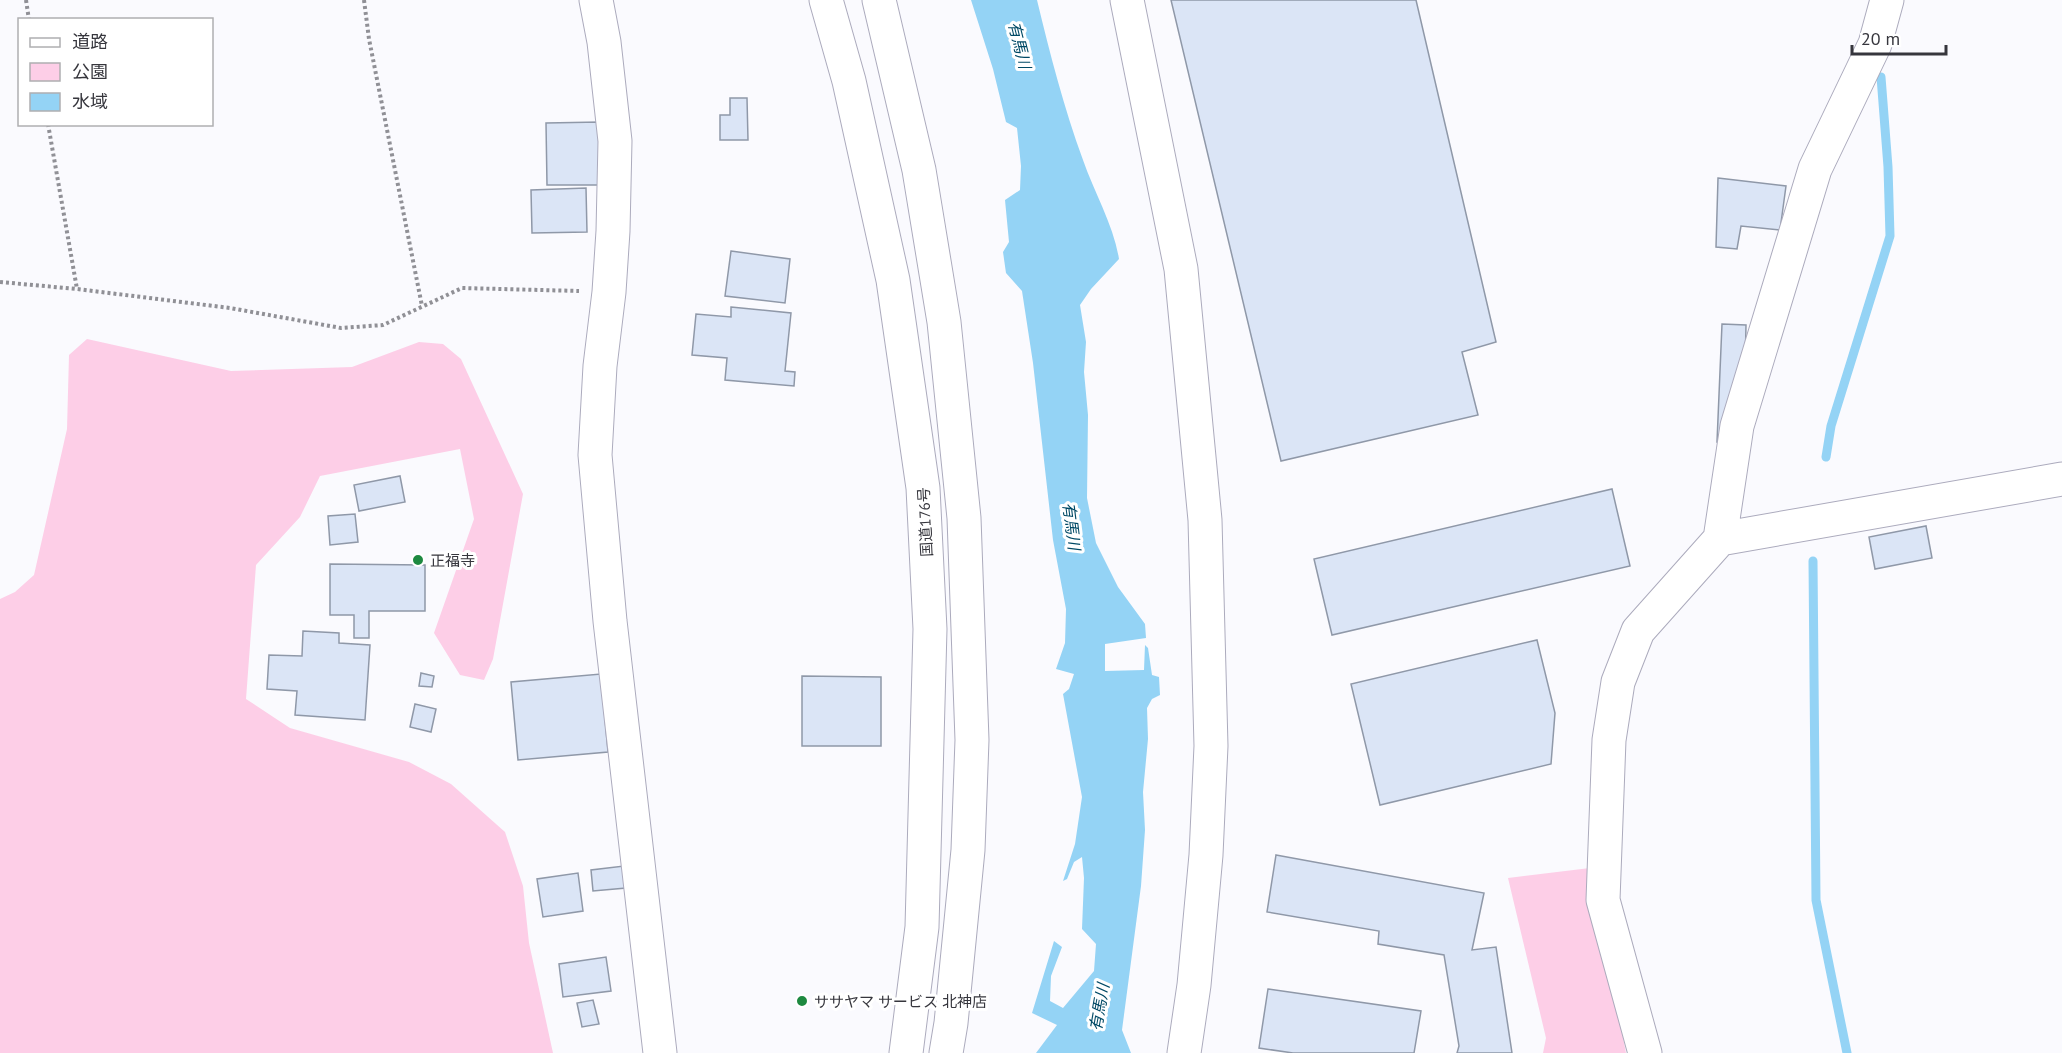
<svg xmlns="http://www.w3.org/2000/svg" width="2062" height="1053" font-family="'PT Sans','Noto Sans JP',sans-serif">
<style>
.green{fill:#fdcee7}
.water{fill:#94d3f5}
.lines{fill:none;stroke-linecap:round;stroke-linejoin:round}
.stream{stroke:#94d3f5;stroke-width:9}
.building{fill:#dbe5f6;stroke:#8f98a8;stroke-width:1.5}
.street-casing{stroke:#acabbd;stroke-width:35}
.secondary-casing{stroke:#acabbd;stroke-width:35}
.highway-casing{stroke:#acabbd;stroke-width:35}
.path{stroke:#909096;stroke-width:4;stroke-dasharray:3 3;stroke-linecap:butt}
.street{stroke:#fff;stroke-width:33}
.secondary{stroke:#fff;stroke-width:33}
.highway{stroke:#fff;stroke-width:33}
.poi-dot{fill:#1d8940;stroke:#fff;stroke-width:2}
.labels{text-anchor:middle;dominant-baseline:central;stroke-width:6;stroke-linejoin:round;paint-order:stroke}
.street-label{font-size:15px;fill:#36363d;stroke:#fff}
.poi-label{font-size:15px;fill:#36363d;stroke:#fff;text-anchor:start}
.water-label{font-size:16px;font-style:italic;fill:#004965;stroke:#fff}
</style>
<rect width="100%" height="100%" fill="#fafafe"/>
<path class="green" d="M87 339 231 371 352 367 419 342 443 344 461 359 523 494 493 659 484 680 460 675 434 633 474 519 460 449 320 476 300 517 256 565 246 699 290 728 409 762 451 784 505 832 523 886 529 943 553 1053H0V599L15 592 34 575 67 429 69 355Z
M1590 868 1626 1053H1543L1546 1038 1508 878Z"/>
<path class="water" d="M971 0H1037C1050 54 1064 108 1083 160 1094 192 1114 226 1119 259L1091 289 1080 305 1086 342 1084 372 1088 415 1087 498 1096 543 1118 587 1145 624 1146 638 1105 644V671L1144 670 1145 645 1148 648 1152 675 1159 677 1160 695 1152 699 1147 708 1148 739 1143 792 1145 830 1141 886 1122 1030 1131 1053H1036L1057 1025 1032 1013 1054 941 1062 947 1051 976 1050 1001 1063 1008 1094 971 1096 944 1082 929 1084 878 1082 857 1074 862 1067 879 1063 881 1075 844 1082 797 1063 694 1069 689 1074 674 1056 669 1065 643 1066 609 1053 540 1033 363 1022 291 1006 273 1003 252 1009 242 1005 200 1020 190 1021 166 1017 128 1006 122 993 69Z"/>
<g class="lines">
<path class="stream" d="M1826 457 1831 426 1890 236 1888 167 1881 77
M1813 561 1816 900 1847 1053"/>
</g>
<path class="building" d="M1171 0H1416L1496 342 1462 352 1478 415 1281 461Z
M730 98H747L748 140H720V115H730Z
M600 122 601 185H547L546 123Z
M1718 178 1786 186 1780 230 1741 226 1737 249 1716 247Z
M586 188 587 232 532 233 531 190Z
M731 251 790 259 785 303 725 296Z
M731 307 791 313 785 371 795 372 794 386 725 380 727 358 692 355 696 314 731 317Z
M1722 324 1746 325 1745 369 1724 442H1717Z
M400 476 405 502 359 511 354 485Z
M1612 489 1630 566 1332 635 1314 559Z
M355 514 358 542 330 545 328 516Z
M1926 526 1932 558 1875 569 1869 537Z
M330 564 425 565V611H369V638H354V615H330Z
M303 631 339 633V643L370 645 365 720 295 715 297 691 267 689 269 655 302 656Z
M1537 640 1555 713 1551 764 1380 805 1351 684Z
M421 673 434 676 432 687 419 686Z
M601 674 608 752 518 760 511 682Z
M802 676 881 677V746H802Z
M415 704 436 709 431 732 410 727Z
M1276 855 1484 893 1472 950 1496 947 1512 1053H1457L1459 1046 1444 955 1378 944 1379 931 1267 912Z
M624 866 626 888 593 891 591 870Z
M578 873 583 911 543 917 537 879Z
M606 957 611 991 563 997 559 964Z
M1268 989 1421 1011 1414 1053H1293L1259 1048Z
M593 1000 599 1024 582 1027 577 1003Z"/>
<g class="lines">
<g class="street-casing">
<path id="street" d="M596 0 604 42 615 141 613 231 609 292 600 366 595 455 610 621 660 1053
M1720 539 2062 479
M1645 1053 1603 900 1609 740 1618 682 1638 631 1720 539 1737 426 1815 169 1875 44 1887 0"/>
</g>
<g class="secondary-casing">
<path id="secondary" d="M1127 0 1181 269 1205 520 1211 746 1206 855 1194 985 1184 1053"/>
</g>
<g class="highway-casing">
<path id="highway" d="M826 0 849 81 893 280 923 488 930 629 922 927 906 1053
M879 0 919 170 944 322 964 518 972 740 968 850 951 1023 946 1053"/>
</g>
<path class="path" d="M26 0 29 20
M364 0 369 39 422 306
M48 124 77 289
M0 282 77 289 230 308 341 328 383 325 462 288 579 291"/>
<use href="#street" class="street"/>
<use href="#secondary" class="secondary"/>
<use href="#highway" class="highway"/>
</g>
<g class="poi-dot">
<circle cx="418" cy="560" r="6"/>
<circle cx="802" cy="1001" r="6"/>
</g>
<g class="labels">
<g class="street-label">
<text transform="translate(925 522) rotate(-93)">国道176号</text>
</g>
<g class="poi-label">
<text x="430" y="560">正福寺</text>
<text x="814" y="1001">ササヤマ サービス 北神店</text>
</g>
<g class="water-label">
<text transform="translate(1020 45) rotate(76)">有馬川</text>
<text transform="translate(1072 526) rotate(83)">有馬川</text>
<text transform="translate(1099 1007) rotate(-80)">有馬川</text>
</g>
</g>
<rect x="18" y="18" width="195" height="108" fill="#ffffff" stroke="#afafb1" stroke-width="1.5"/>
<rect x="30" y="38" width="30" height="9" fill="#ffffff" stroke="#afafb1" stroke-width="1.5"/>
<text x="72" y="48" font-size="18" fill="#36363d">道路</text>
<rect x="30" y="63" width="30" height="18" fill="#fdcee7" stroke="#afafb1" stroke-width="1.5"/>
<text x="72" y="78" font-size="18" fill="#36363d">公園</text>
<rect x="30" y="93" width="30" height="18" fill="#94d3f5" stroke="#afafb1" stroke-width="1.5"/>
<text x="72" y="108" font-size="18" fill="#36363d">水域</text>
<path d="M1852 45v9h94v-9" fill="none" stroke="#36363d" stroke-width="3"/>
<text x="1861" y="45" font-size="18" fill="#36363d" stroke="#ffffff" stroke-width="4.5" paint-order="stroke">20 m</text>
</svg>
